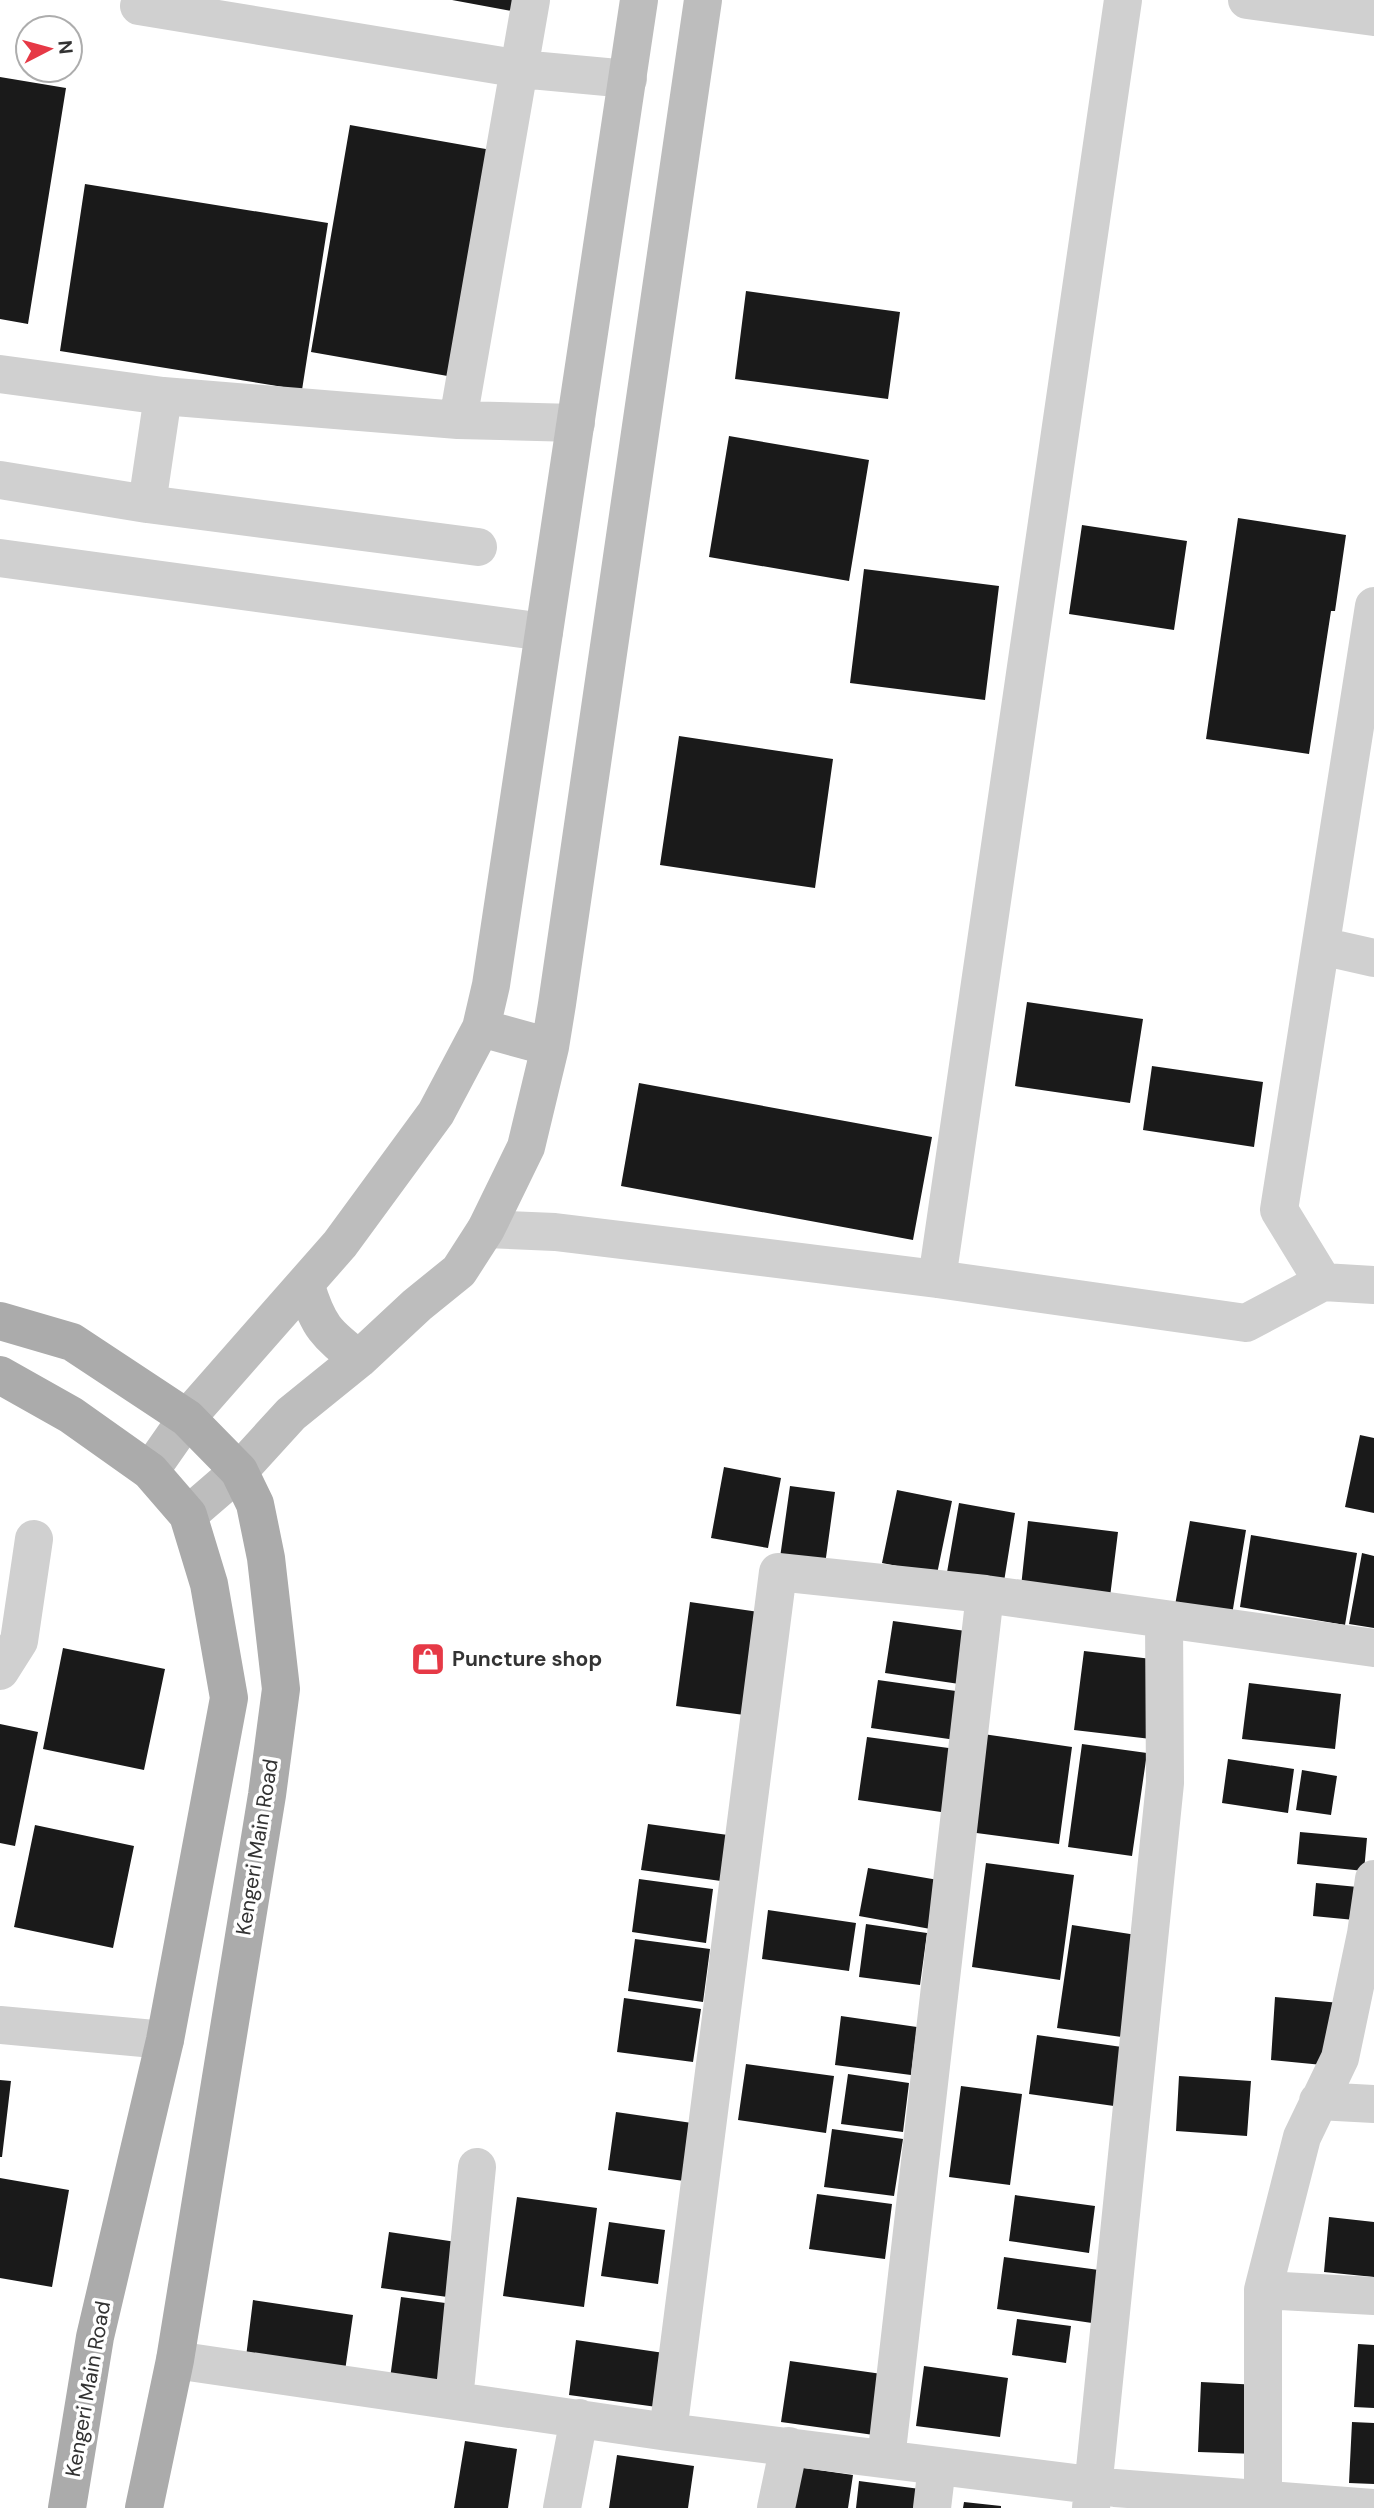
<svg xmlns="http://www.w3.org/2000/svg" width="1374" height="2508" font-family="'DM Sans',sans-serif">
<style>
.building{fill:#1a1a1a}
.lines{fill:none;stroke-linecap:round;stroke-linejoin:round}
.minor{stroke:#d0d0d0;stroke-width:38}
.secondary{stroke:#bdbdbd;stroke-width:38}
.primary{stroke:#ababab;stroke-width:38}
.labels{text-anchor:middle;dominant-baseline:central;stroke-width:7;stroke-linejoin:round;paint-order:stroke}
.poi-label{font-size:21px;font-weight:bold;fill:#333;stroke:#fff;text-anchor:start}
.street-label{font-size:21px;fill:#333;stroke:#fff}
</style>
<rect width="100%" height="100%" fill="#fff"/>
<path class="building" d="M452 0H513L512 11Z
M0 77 66 88 28 324 0 319Z
M350 125 497 151 459 378 311 352Z
M85 184 328 223 302 390 60 351Z
M746 291 900 312 888 399 735 379Z
M729 436 869 460 849 581 709 557Z
M1238 518 1346 535 1335 611H1331L1309 754 1206 739Z
M1082 525 1187 541 1174 630 1069 614Z
M864 569 999 586 985 700 850 683Z
M679 736 833 759 815 888 660 865Z
M1027 1002 1143 1019 1130 1103 1015 1086Z
M1152 1066 1263 1082 1254 1147 1143 1130Z
M639 1083 932 1137 913 1240 621 1186Z
M1360 1435 1374 1438V1513L1345 1507Z
M724 1467 781 1478 768 1548 711 1538Z
M790 1486 835 1492 824 1572 779 1565Z
M897 1490 952 1501 937 1574 882 1563Z
M959 1503 1015 1513 1003 1588 946 1578Z
M1028 1521 1118 1532 1110 1597 1021 1587Z
M1190 1521 1246 1530 1231 1621 1174 1611Z
M1251 1535 1357 1553 1345 1625 1240 1607Z
M1362 1553 1374 1556V1628L1349 1624Z
M690 1602 766 1613 752 1716 676 1706Z
M893 1621 973 1632 966 1685 885 1673Z
M63 1648 165 1669 144 1770 43 1749Z
M1084 1651 1160 1660 1151 1739 1074 1730Z
M878 1680 963 1692 956 1740 871 1728Z
M1249 1683 1341 1694 1335 1749 1242 1739Z
M0 1724 38 1732 15 1846 0 1843Z
M983 1734 1072 1747 1059 1844 969 1832Z
M867 1737 956 1749 948 1813 858 1800Z
M1082 1744 1147 1753 1132 1856 1068 1847Z
M1228 1759 1294 1769 1288 1813 1222 1803Z
M1302 1770 1337 1776 1331 1815 1296 1810Z
M648 1824 728 1835 721 1881 641 1870Z
M35 1825 134 1846 113 1948 14 1927Z
M1300 1832 1367 1838 1364 1871 1297 1864Z
M986 1863 1074 1875 1060 1980 972 1967Z
M868 1868 944 1881 936 1930 859 1916Z
M639 1879 713 1889 706 1943 632 1932Z
M1316 1883 1368 1888 1365 1921 1313 1916Z
M768 1910 856 1923 849 1971 762 1959Z
M866 1924 927 1933 920 1985 859 1977Z
M1072 1925 1143 1936 1129 2038 1057 2028Z
M635 1939 710 1949 703 2002 628 1991Z
M1275 1997 1340 2003 1333 2066 1271 2060Z
M624 1998 701 2009 693 2062 617 2052Z
M841 2016 917 2027 911 2075 835 2065Z
M1037 2035 1122 2047 1114 2106 1029 2094Z
M746 2064 834 2076 826 2133 738 2120Z
M848 2074 909 2083 903 2132 841 2124Z
M1179 2076 1251 2081 1247 2136 1176 2131Z
M0 2080 11 2081 2 2157H0Z
M961 2086 1022 2094 1010 2185 949 2177Z
M616 2112 692 2123 684 2181 608 2170Z
M832 2129 903 2139 894 2196 824 2187Z
M0 2178 69 2190 52 2287 0 2278Z
M817 2194 892 2204 885 2259 809 2249Z
M1015 2195 1095 2206 1089 2253 1009 2241Z
M517 2197 597 2208 584 2307 503 2296Z
M1329 2217 1374 2222V2277L1324 2272Z
M609 2222 665 2230 658 2284 601 2276Z
M389 2232 463 2243 455 2298 381 2288Z
M1004 2257 1099 2270 1092 2323 997 2309Z
M401 2297 460 2305 447 2394 389 2386Z
M253 2300 353 2315 345 2371 246 2357Z
M1017 2319 1071 2326 1066 2363 1012 2355Z
M576 2340 664 2353 657 2407 569 2395Z
M1358 2344 1374 2345V2408L1354 2407Z
M790 2361 889 2375 881 2436 781 2422Z
M924 2366 1008 2378 1000 2437 916 2426Z
M1201 2382 1259 2385 1257 2454 1198 2452Z
M1352 2422 1374 2423V2484L1349 2483Z
M465 2441 517 2449 508 2508H454Z
M617 2455 694 2466 688 2508H609Z
M797 2467 853 2475 848 2508H791Z
M859 2481 920 2489 917 2508H856Z
M964 2502 1001 2506V2508H963Z"/>
<g class="lines">
<path class="minor" d="M1247 0 1374 17
M139 6 520 69 628 79
M0 374 163 396 458 420 576 423
M458 420 531 0
M0 480 147 504 478 547
M147 504 163 396
M0 558 544 632
M1321 946 1374 958
M486 1229 555 1232 712 1251 937 1279 1246 1323 1323 1282 1374 1285
M937 1279 1123 0
M1323 1282 1279 1210 1374 606
M0 1671 19 1641 34 1539
M0 2025 165 2040
M1318 2101 1374 2104
M1263 2290 1374 2296
M175 2360 668 2432 1115 2488 1374 2508
M454 2400 477 2167
M668 2432 778 1572 985 1594 1374 1648
M886 2459 985 1594
M1263 2499V2290L1302 2137 1340 2058 1366 1934 1374 1879
M562 2508 579 2418
M776 2508 789 2446
M932 2508 937 2466
M1091 2508 1165 1783 1164 1619"/>
<path class="secondary" d="M481 1028 550 1047
M306 1286C318 1326 326 1334 359 1359
M150 1471 187 1418 340 1244 436 1113 481 1028 491 985 639 0
M188 1515 239 1471 291 1414 359 1359 417 1305 459 1271 486 1229 526 1147 550 1047 557 1004 703 0"/>
<path class="primary" d="M0 1321 72 1342 187 1418 239 1471 255 1504 266 1558 281 1689 267 1795 175 2360 144 2508
M0 1375 71 1415 150 1471 188 1515 209 1584 229 1698 165 2040 95 2337 67 2508"/>
</g>
<defs>
<g id="shop-square" transform="scale(1.75)"><rect x="-9" y="-9" width="18" height="18" rx="4" fill="#e63946" stroke="#fff"/><path d="M-5-2.5h2.3a2.7 3.5 0 0 1 5.4 0H5L5.5 6h-11ZM-1.5-2.5h3a1.5 2.3 0 0 0-3 0Z" fill="#fff"/></g>
</defs>
<g fill-rule="evenodd">
<use href="#shop-square" x="428" y="1659"/>
</g>
<g class="labels">
<g class="poi-label">
<text x="452" y="1659">Puncture shop</text>
</g>
<g class="street-label">
<text transform="translate(257 1847) rotate(-81)">Kengeri Main Road</text>
<text transform="translate(88 2389) rotate(-80)">Kengeri Main Road</text>
</g>
</g>
<g transform="translate(49 49) rotate(84)"><circle r="33" fill="#ffffff" stroke="#adadad" stroke-width="2"/>
<path d="M0-5L12 26L0 18L-12 26Z" fill="#e63946"/>
<text y="-10" font-size="19" font-weight="bold" text-anchor="middle" fill="#333333">N</text>
</g>
</svg>
